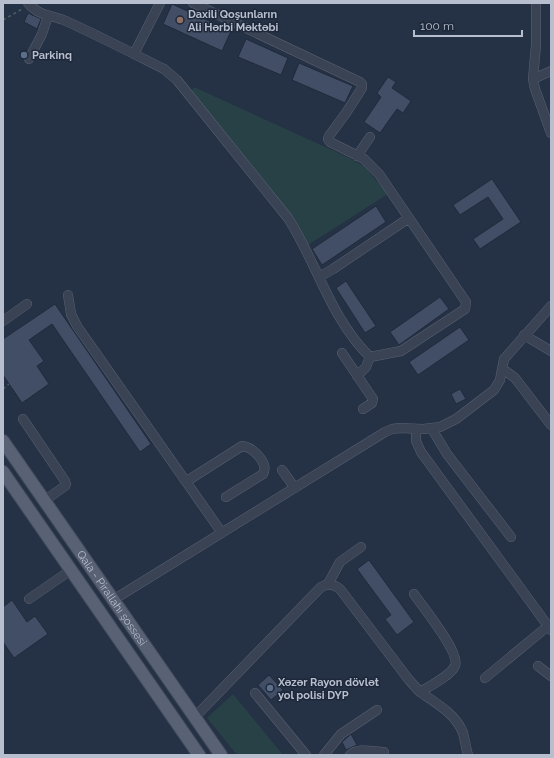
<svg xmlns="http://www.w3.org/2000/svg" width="554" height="758" font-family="Raleway,sans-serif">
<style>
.green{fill:#274146}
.building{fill:#424e65;stroke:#202a3c}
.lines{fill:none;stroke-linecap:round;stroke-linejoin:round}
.minor-casing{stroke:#586172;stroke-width:10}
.major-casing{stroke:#434c5e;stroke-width:14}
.path{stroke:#455e62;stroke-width:1.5;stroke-dasharray:3 3;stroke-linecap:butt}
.minor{stroke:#3a4354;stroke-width:9}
.major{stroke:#586274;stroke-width:12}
.education-dot{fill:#8d6e63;stroke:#1e283a;stroke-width:1.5}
.service-dot{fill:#5c6f8a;stroke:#1e283a;stroke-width:1.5}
.labels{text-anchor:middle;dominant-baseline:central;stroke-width:3;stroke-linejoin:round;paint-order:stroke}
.poi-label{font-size:11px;font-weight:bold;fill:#b7bfce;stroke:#1e283a;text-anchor:start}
.street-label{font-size:11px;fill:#b7bfce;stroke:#1e283a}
</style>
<rect width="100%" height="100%" fill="#253145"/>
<path class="green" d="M194 87 345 156 364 166 388 194 308 245 295 220 191 92Z
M233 694 283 755H237L207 718Z"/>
<path class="building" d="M172 4 231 31 222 51 163 24Z
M28 13 41 19 37 29 24 22Z
M246 39 288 58 281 75 238 57Z
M299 63 353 86 345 103 292 80Z
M388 77 396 82 392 88 411 101 403 113 397 109 380 133 364 122 381 97 377 93Z
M492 179 521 222 480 249 473 239 503 219 488 197 460 215 453 205Z
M376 206 386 222 322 265 312 249Z
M346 281 376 326 365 333 336 288Z
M440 297 449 309 399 345 390 332Z
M55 304 151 444 140 452 52 324 29 340 44 361 37 366 49 384 22 403 3 375V339Z
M460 327 469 340 418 375 409 362Z
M460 389 466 399 456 404 451 394Z
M369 560 414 622 397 635 385 619 391 615 357 569Z
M12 600 27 622 35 616 48 634 14 658 3 642V607Z
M269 675 283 690 271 700 258 685Z
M351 734 357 745 346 750 342 742Z"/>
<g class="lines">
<g class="minor-casing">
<path id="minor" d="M28 3C38 16 52 15 66 21 99 36 132 53 164 69L177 80 288 218C317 263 330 318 370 357L401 351 465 309 466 302 379 174 364 159 330 142 328 139 329 136 346 113 362 88V84L360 82 193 3
M536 3V45L533 79 535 89 551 133
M134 54 160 3
M29 59 42 34 48 16
M533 79 551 71
M357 156 370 137
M319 277 333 269 409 218
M68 295 71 314 77 326 222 533
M3 321 27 304
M524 335 551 351
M342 353 373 399 372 403 363 409
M502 370 507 372 515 378 551 425
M357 376 366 367 370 357
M23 419 65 481 66 484 65 486 44 501
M416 429V441L421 452 551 630
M432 429 447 454 511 537
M282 470 295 488
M187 481 242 446C253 447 269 463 263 474L226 497
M328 584 340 562 361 547
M29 599 71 570
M113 600 385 432 392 429 400 428 423 429 440 427 456 419 494 390 500 380 504 359 551 306
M538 666 551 676
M485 678 548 626
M420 692C436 703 456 714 463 733 465 740 466 748 468 755
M255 693 306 755
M194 718 321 587C328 583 334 584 340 589L409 680 420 692C430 686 450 676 455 666 461 653 422 606 414 594
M324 755 341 734 377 710
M350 755C358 747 373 752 384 752"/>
</g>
<g class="major-casing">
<g id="major">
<path id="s1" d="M3 441 221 755"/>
<path d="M3 472 199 755"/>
</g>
</g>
<path class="path" d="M3 20 22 9
M3 389 9 384"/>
<use href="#minor" class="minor"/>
<use href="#major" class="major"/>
</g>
<circle class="education-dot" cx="180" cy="20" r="4"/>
<g class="service-dot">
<circle cx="24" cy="55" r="4"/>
<circle cx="270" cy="688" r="4"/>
</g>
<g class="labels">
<g class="poi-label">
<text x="188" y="14">Daxili Qoşunların<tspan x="188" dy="13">Ali Hərbi Məktəbi</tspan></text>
<text x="32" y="55">Parkinq</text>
<text x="278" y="682">Xəzər Rayon dövlət<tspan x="278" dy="13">yol polisi DYP</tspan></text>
</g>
<g class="street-label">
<text stroke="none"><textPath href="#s1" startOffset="191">Qala - Pirallahı şossesi</textPath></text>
</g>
</g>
<rect width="554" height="758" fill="none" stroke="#b7bfce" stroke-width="8"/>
<path d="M414 30v6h108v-6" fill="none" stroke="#b7bfce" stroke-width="2"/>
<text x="420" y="30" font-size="12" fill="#b7bfce" stroke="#1e283a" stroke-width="3" paint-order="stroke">100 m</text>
</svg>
